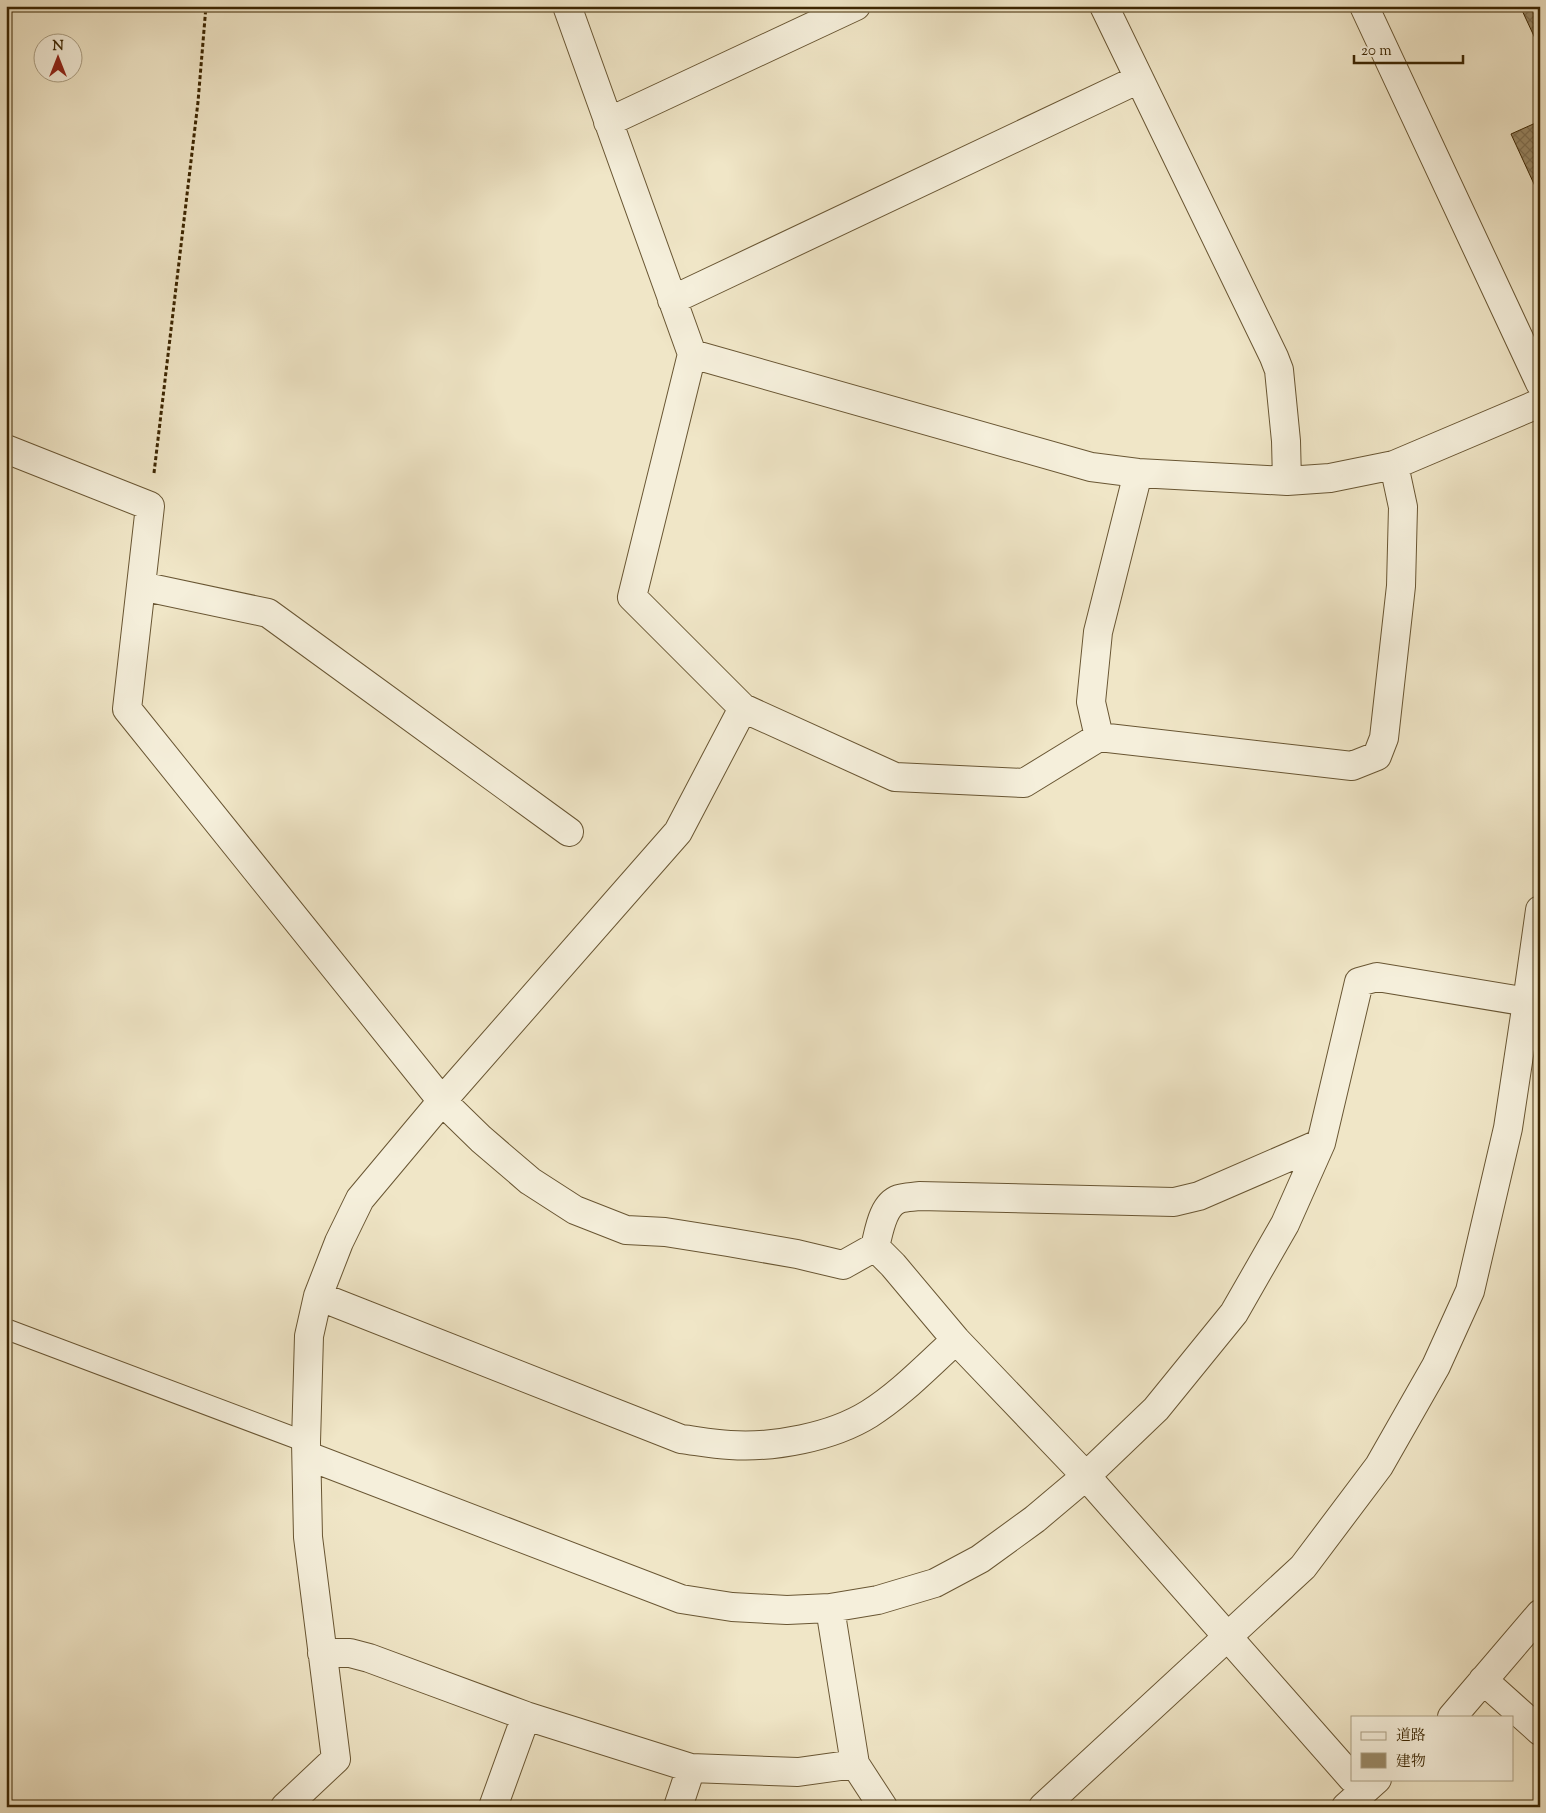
<svg xmlns="http://www.w3.org/2000/svg" width="1546" height="1813" font-family="'Sorts Mill Goudy','Noto Serif JP',serif">
<style>
.building{fill:url(#building-cross-hatch);stroke:#3c2602}
.lines{fill:none;stroke-linecap:round;stroke-linejoin:round}
.service-casing{stroke:#695633;stroke-width:22}
.minor-casing{stroke:#695633;stroke-width:30}
.tertiary-casing{stroke:#695633;stroke-width:30}
.path{stroke:#3c2602;stroke-width:3;stroke-dasharray:4 2.5;stroke-linecap:butt}
.service{stroke:#f5efdb;stroke-width:20}
.minor{stroke:#f5efdb;stroke-width:28}
.tertiary{stroke:#f5efdb;stroke-width:28}
</style>
<defs>
<pattern id="building-cross-hatch" width="8" height="8" patternUnits="userSpaceOnUse" patternTransform="scale(1.25)"><rect width="8" height="8" fill="#9a8a68"/><path d="M0 0l8 8M0 8l8-8" fill="none" stroke="#7f7153"/></pattern>
</defs>
<rect width="100%" height="100%" fill="#f0e6c7"/>
<filter id="stains"><feTurbulence type="fractalNoise" baseFrequency=".004" numOctaves="4"/><feColorMatrix values="0 0 0 0 .2 0 0 0 0 .09 0 0 0 0 .02 0 0 0 .5 -.17"/></filter>
<radialGradient id="worn" r=".72"><stop offset=".6" stop-color="#630" stop-opacity="0"/><stop offset="1" stop-color="#630" stop-opacity=".3"/></radialGradient>
<path class="building" d="M1520 6H1540V49Z
M1540 121V197L1511 134Z"/>
<g class="lines">
<g class="service-casing">
<path id="service" d="M6 1329 306 1442"/>
</g>
<g class="minor-casing">
<path id="minor" d="M567 6 692 354 632 597 743 708 895 777 1024 783 1099 737
M1104 6 1274 357 1279 370 1286 441 1287 481
M608 122 856 6
M672 300 1139 79
M692 354 1091 467 1138 473 1287 481 1330 478 1394 465 1540 403
M6 449 150 506 127 709 442 1101 481 1139 530 1181 575 1210 626 1230 665 1232 728 1242 797 1254 843 1265 875 1247C879 1232 882 1205 899 1199 905 1197 913 1197 919 1196L1174 1202 1199 1196 1321 1143
M1138 473 1098 632 1091 702 1099 737 1352 766 1377 756 1384 738 1401 586 1403 507 1394 465
M141 586 268 613 569 832
M875 1247 893 1265 956 1340 1086 1476 1352 1778
M318 1296 681 1439C697 1441 713 1444 730 1445 774 1448 832 1437 869 1414 901 1394 928 1365 956 1340
M308 1456 681 1599 732 1607 787 1610 830 1608 878 1600 935 1583 980 1559 1035 1519 1086 1476 1156 1409 1234 1313 1285 1224 1321 1143 1359 982 1377 977 1540 1004
M830 1608 855 1764 883 1807
M322 1653H350L369 1658 526 1716 691 1768 798 1772 855 1764
M1483 1680 1540 1731
M1452 1717 1540 1614
M285 1807 336 1759 308 1537 306 1442 309 1336 318 1296 339 1242 360 1199 442 1101 678 832 743 708
M493 1807 526 1716
M678 1807 691 1768
M1346 1807 1377 1779"/>
</g>
<g class="tertiary-casing">
<path id="tertiary" d="M1364 6 1540 383
M1043 1807 1303 1567 1379 1466 1436 1366 1470 1291 1508 1128 1527 1002 1540 910"/>
</g>
<path class="path" d="M154 473 198 102 206 6"/>
<use href="#service" class="service"/>
<use href="#minor" class="minor"/>
<use href="#tertiary" class="tertiary"/>
</g>
<rect width="1546" height="1813" fill="none" stroke="#f0e6c7" stroke-width="25"/>
<rect x="8" y="8" width="1531" height="1798" fill="none" stroke="#3c2602" stroke-width="2.5"/>
<rect x="12" y="12" width="1521" height="1788" fill="none" stroke="#3c2602"/>
<rect x="1351" y="1716" width="162" height="65" fill="#f5efdb" stroke="#ab9f84"/>
<rect x="1361" y="1732" width="25" height="8" fill="#f5efdb" stroke="#ab9f84"/>
<text x="1396" y="1740" font-size="15" fill="#3c2602">道路</text>
<rect x="1361" y="1753" width="25" height="15" fill="#9a8a68" stroke="#ab9f84"/>
<text x="1396" y="1766" font-size="15" fill="#3c2602">建物</text>
<g transform="translate(58 58)"><circle r="24" fill="#f5efdb" stroke="#ab9f84"/>
<path d="M0-4L9 19L0 12L-9 19Z" fill="#8f2418"/>
<text y="-8" font-size="14" font-weight="bold" text-anchor="middle" fill="#3c2602">N</text>
</g>
<path d="M1354 55v8h109v-8" fill="none" stroke="#3c2602" stroke-width="2.5"/>
<text x="1361" y="55" font-size="15" fill="#3c2602" stroke="#f5efdb" stroke-width="4" paint-order="stroke">20 m</text>
<rect width="100%" height="100%" filter="url(#stains)"/>
<rect width="100%" height="100%" fill="url(#worn)"/>
</svg>
